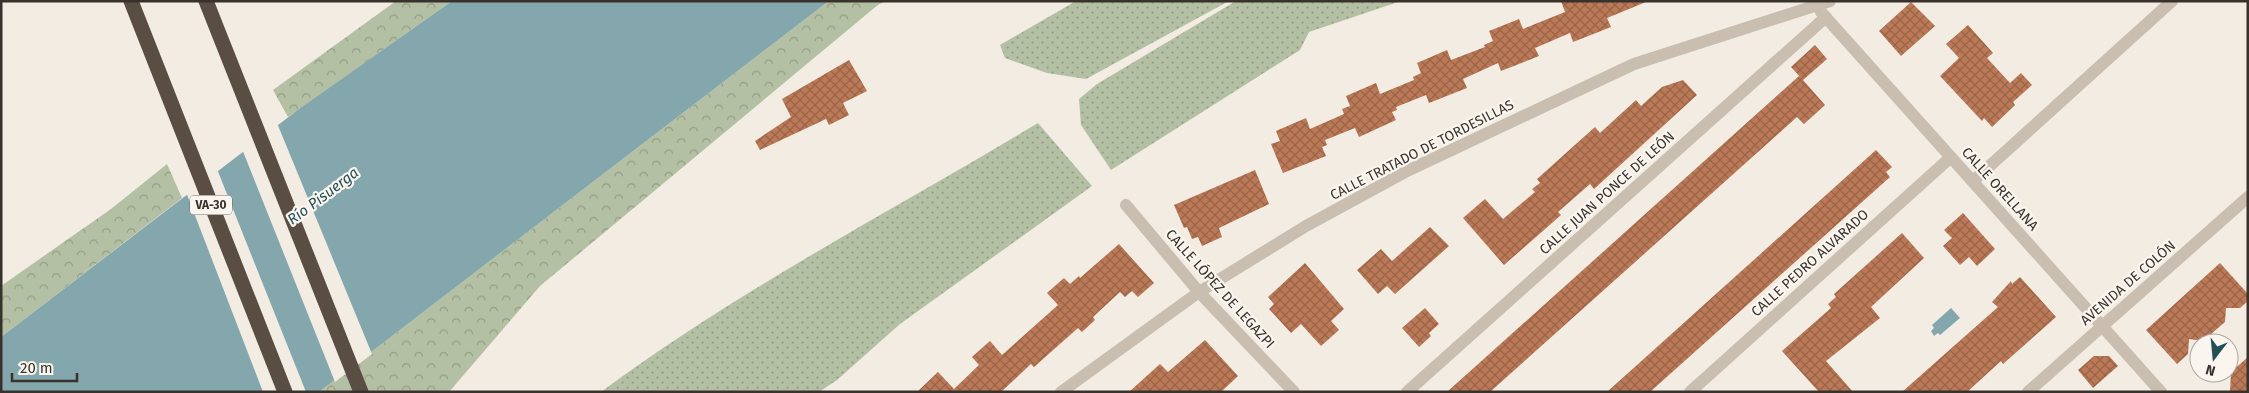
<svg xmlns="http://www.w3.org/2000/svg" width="2249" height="393" font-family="'Fira Sans',sans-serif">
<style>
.green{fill:url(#green-dots)}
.forest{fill:url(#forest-crowns)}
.water{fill:#84a7ad}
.pier{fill:#f2ece3}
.building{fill:url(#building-cross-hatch)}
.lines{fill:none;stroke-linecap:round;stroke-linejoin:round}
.minor{stroke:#c9beaf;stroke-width:12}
.motorway{stroke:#594d44;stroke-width:15}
.labels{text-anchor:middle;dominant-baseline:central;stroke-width:4.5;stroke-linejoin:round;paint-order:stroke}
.shield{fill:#faf6ef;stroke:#736d66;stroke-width:1}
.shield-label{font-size:12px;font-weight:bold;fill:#39322c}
.street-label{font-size:14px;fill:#39322c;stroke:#faf6ef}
.water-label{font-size:15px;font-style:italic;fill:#254f57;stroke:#faf6ef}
</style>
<defs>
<pattern id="green-dots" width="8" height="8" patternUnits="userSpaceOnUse" patternTransform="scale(1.25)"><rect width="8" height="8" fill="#b4c0a3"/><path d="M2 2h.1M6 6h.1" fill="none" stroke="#939d85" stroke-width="1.8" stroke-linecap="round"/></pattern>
<pattern id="forest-crowns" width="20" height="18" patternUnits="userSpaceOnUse" patternTransform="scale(1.25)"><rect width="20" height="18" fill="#b4c0a3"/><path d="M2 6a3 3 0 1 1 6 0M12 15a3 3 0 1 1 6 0" fill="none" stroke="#939d85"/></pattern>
<pattern id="building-cross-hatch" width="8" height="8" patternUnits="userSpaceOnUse" patternTransform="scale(1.25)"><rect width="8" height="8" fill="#bb7957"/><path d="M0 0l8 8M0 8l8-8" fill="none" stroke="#996448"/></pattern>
</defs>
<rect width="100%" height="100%" fill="#f2ece3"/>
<path class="green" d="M1076 1H1229L1086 79 1047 73 1005 58 1000 45Z
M1236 1H1401L1309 32 1300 50 1111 170 1081 125 1079 99 1097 84Z
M1038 123 1092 186 900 324 837 380 819 392H601C738 290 892 211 1038 123Z"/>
<path class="forest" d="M396 1H452L288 117 273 90Z
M829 1H887L879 4 540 286 449 392H319Z
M167 164 182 198 1 337V286L111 209Z"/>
<path class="water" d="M452 1H829L319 392H1V337L299 109Z
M1951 308 1960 318 1940 335 1938 333 1934 336 1931 331 1934 328 1932 325Z"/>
<path class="pier" d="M277 123 372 354 335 382 242 149Z
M217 169 306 392H263L186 192Z"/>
<path class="building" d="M1561 1 1646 2 1607 18 1611 27 1573 42 1570 33 1535 48 1539 56 1501 71 1498 63 1463 79 1467 88 1429 103 1426 95 1396 107 1397 110 1392 112 1396 120 1359 137 1355 128 1325 140 1327 145 1322 147 1326 156 1283 173 1271 144 1280 141 1276 131 1306 118 1310 129 1344 114 1342 109 1350 106 1346 96 1376 83 1380 94 1414 80 1413 77 1421 73 1417 63 1447 50 1451 60 1485 47 1484 45 1493 41 1489 31 1519 19 1523 29 1565 12Z
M1911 2 1935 26 1901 56 1879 31Z
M1968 25 1993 53 1987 58 2010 83 2021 73 2032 85 2013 102 2015 105 1992 127 1984 118 1982 121 1940 76 1959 58 1946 44Z
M1815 45 1827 59 1803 80 1825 105 1804 124 1797 117 1490 392H1447L1799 76 1801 78 1791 67Z
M849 60 867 91 843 103 849 115 829 125 826 119 760 150 755 141 791 117 782 99Z
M1683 80 1697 95 1594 189 1590 184 1558 212 1561 215 1504 265 1463 218 1485 199 1503 219 1535 192 1532 189 1540 183 1537 179 1595 127 1600 133 1636 100 1641 106 1662 87Z
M1876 150 1892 167 1886 172 1890 177 1650 392H1607Z
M1255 170 1269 204 1219 228 1222 237 1202 246 1198 237 1192 239 1187 227 1184 228 1174 205Z
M1963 213 1995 249 1977 266 1969 257 1960 265 1943 246 1952 238 1944 230Z
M1430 227 1449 246 1395 294 1387 286 1378 294 1357 270 1381 249 1392 261Z
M1902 233 1924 258 1871 307 1880 318 1826 361 1853 392H1819L1782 351 1831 308 1828 304 1836 297 1834 294Z
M1119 244 1154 283 1138 297 1132 291 1125 297 1120 292 1093 317 1095 320 1082 332 1078 328 1034 367 1031 364 1001 392H917L938 372 954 389 979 365 972 357 990 341 1002 355 1058 305 1047 293 1064 278 1070 284 1079 276 1080 278Z
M1305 263 1344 309 1331 321 1339 330 1321 346 1301 324 1291 333 1269 309 1274 304 1268 297Z
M2220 263 2248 294V301L2240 308H2226L2225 322 2203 341 2189 339 2188 354 2177 364 2146 330Z
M2020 277 2056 317 2003 364 2001 361 1967 392H1902L1998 307 1992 302 2011 281 2012 284Z
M1425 308 1439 324 1429 333 1431 336 1419 347 1402 328Z
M1205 340 1238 376 1221 392H1129L1160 364 1168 372Z
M2094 356H2109L2118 366 2093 388 2078 370Z
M2248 357V392H2230L2231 372Z"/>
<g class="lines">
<path class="minor" d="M1821 12 2161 392
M1973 181 2172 1
M1126 205 1199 292 1294 392
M1061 392 1199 292 1306 226 1407 171 1634 64 1830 1
M1407 392 1826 17
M1690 392 1951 157
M2028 392 2248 197"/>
<path class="motorway" d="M131 1 285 392
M206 1 361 392"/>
</g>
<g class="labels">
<rect class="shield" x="190" y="195.5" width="42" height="19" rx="4"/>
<g class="shield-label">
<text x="211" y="205">VA-30</text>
</g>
<g class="street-label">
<text transform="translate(1422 150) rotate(-27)">CALLE TRATADO DE TORDESILLAS</text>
<text transform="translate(2000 189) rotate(48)">CALLE ORELLANA</text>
<text transform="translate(1607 193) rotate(-42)">CALLE JUAN PONCE DE LEÓN</text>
<text transform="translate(1810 263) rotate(-42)">CALLE PEDRO ALVARADO</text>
<text transform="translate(2128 283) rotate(-41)">AVENIDA DE COLÓN</text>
<text transform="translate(1220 289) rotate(48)">CALLE LÓPEZ DE LEGAZPI</text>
</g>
<g class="water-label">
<text transform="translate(323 196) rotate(-37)">Río Pisuerga</text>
</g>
</g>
<rect width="2249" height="393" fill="none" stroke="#39322c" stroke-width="5"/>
<g transform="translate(2214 358) rotate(196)"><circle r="24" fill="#faf6ef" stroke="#ada8a1"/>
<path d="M0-4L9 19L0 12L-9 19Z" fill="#254f57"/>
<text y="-8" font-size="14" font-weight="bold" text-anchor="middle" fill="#39322c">N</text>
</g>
<path d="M12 373v8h65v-8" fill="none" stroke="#39322c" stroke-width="2.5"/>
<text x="20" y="373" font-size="15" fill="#39322c" stroke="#faf6ef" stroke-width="4" paint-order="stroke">20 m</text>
</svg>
